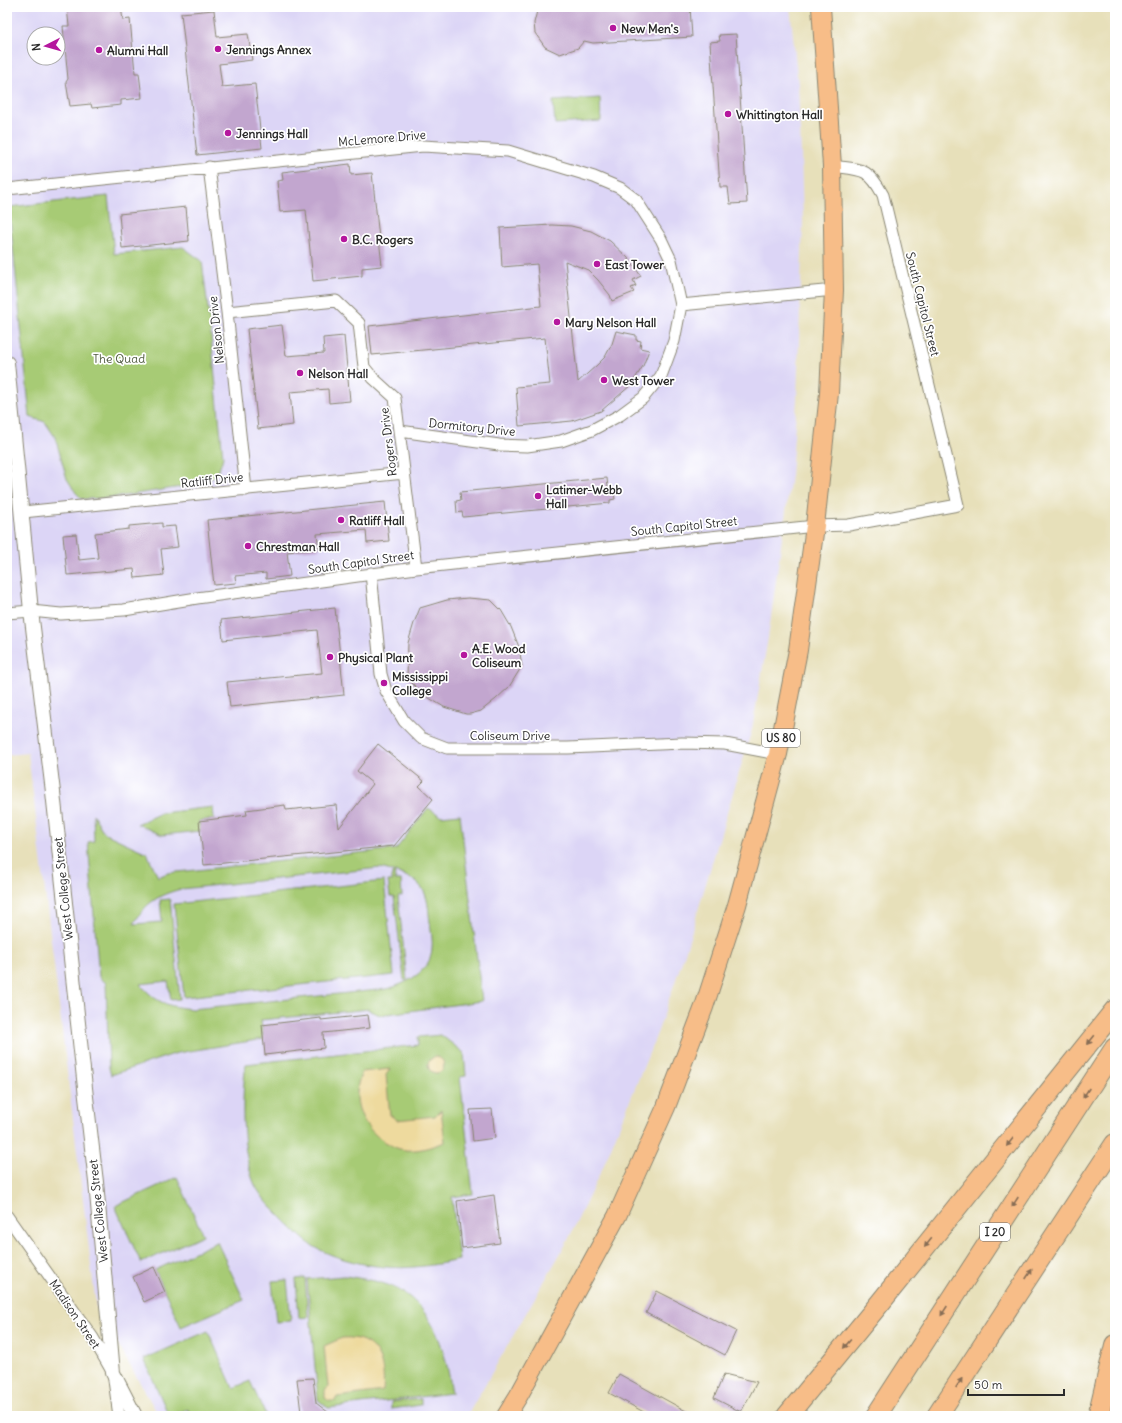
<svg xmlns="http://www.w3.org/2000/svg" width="1122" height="1423" font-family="Delius,sans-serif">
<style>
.built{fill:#dcd5f6;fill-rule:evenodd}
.green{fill:#a7cb75;stroke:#697b50;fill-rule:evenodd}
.sand{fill:#eeda9e;stroke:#8c8264}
.building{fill:#c2a6cf}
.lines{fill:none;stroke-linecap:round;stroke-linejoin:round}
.minor-casing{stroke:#898672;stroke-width:13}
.tertiary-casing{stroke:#898672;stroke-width:16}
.primary-casing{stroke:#898672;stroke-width:20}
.motorway-casing{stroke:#898672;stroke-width:22}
.minor{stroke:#fff;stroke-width:11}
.tertiary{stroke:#fff;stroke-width:14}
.primary{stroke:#f7bd88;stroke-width:18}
.motorway{stroke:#f7bd88;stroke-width:20}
.oneway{fill:#876d55}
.poi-dot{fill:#b5179e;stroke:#fff;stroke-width:1.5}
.labels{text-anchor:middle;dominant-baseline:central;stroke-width:3.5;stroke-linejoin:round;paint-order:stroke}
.shield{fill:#fff;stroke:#6b6b6b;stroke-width:1}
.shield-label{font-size:11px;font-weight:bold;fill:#2b2b2b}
.poi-label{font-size:12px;font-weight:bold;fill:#2b2b2b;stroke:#fff;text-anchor:start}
.street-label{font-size:12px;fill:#2b2b2b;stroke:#fff}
.park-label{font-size:12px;fill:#505b41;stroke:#fff}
</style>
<rect width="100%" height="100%" fill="#fff"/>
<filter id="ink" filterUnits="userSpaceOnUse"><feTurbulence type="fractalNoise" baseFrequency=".025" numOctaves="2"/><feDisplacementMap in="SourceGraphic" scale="8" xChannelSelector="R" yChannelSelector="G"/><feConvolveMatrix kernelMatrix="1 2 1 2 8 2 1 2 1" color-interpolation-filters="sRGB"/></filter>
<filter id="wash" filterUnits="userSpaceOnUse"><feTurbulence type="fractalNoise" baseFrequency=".012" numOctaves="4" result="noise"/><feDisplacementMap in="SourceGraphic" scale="16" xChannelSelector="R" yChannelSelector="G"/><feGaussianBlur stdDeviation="0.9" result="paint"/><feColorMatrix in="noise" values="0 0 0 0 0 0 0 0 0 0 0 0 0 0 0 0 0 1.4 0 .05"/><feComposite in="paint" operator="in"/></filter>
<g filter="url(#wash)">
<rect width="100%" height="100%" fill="#e7e0ba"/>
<path class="built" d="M7 7H790L798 84 801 153 803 222 797 399 791 475 768 638 752 729 687 947 658 1031 603 1167 568 1240 467 1416H159L96 1306 28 753 7 755ZM34 34H58V58H34Z"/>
<path class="green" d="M600 98 601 121 555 124 553 101Z
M108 196 114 254 183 247 202 261 209 316 223 457C219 473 216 477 201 484L109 498 82 499 76 493 67 479 55 437 45 422 30 417 9 207Z
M213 807 214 819 199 821 200 831 162 835 137 824 161 813Z
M428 808 441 816 460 814 482 1001 380 1015 370 1011 369 1009 261 1020 263 1039 177 1053 111 1075 109 1068 106 983 99 977 88 842 94 841 93 814 104 833 147 853 158 877 168 873 396 849ZM380 868C392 871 413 876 421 887 429 897 428 910 430 922 431 931 433 941 432 949 431 972 405 984 387 989L192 1009C166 1006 157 1003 140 984L168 981 171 1000 180 999 170 899 160 900 162 922 134 924C145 903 158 895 181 889Z
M392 873H395V880H401L402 896 398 897 407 980H404L394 897H390L388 881H392Z
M384 881 394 975 184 997 174 904Z
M441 1035 464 1053 466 1076 460 1077 473 1194 452 1197 459 1260C444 1263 429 1266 414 1267 383 1270 340 1262 313 1246 302 1239 291 1227 282 1218 272 1208 261 1197 255 1185 241 1154 241 1097 246 1064L418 1045V1037Z
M177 1177 203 1235 141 1263 115 1206Z
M217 1242 244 1300 181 1327 155 1270Z
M345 1276C364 1279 383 1281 399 1290 436 1311 446 1354 452 1393L328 1408 318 1400 307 1279Z
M305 1278 308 1317 299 1318 296 1279Z
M287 1280 291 1321 276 1322 272 1281Z
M208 1331 233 1388 250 1381 266 1416H191L188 1409 169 1416 144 1359Z
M421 1399V1405L391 1409V1402Z"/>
<path class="sand" d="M428 1065a8 8 0 1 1 16 0a8 8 0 1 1-16 0Z
M390 1069 386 1075 390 1115 397 1120 435 1116 441 1110 445 1142C431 1147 415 1153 400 1149 396 1148 392 1146 389 1144 362 1130 349 1100 362 1072Z
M342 1338C376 1335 386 1361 383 1391L337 1397 335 1401H329L325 1398V1391L328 1387 324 1346Z"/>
<g id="blocks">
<path class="building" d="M67 7H121L123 20 130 19 135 73H139L142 98 121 100V105L92 108 91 104 70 106 66 82 68 79 63 26H69Z
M538 7H690L692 37 593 43 584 41 578 48 560 54 545 47 535 33 534 23Z
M214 10 217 37 248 34 252 60 219 64 222 87 255 84 262 148 197 155 181 13Z
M736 34 747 203 730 204 728 187H720L710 42 720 41 719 35Z
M350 164 351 175 372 173 382 266 362 268V276L313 281 306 210 280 212 277 181 283 180 282 172Z
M186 207 189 241 122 248 119 214Z
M552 225 571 226 591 231 610 241 628 258 641 276 633 280 636 286 631 288 634 292 612 301 610 295 598 280 588 270 565 261 578 382 597 365 605 357 612 344 616 331 636 335V340L641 341 640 348 649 350 643 366 631 385 601 411 572 421 519 426 516 387 550 384 545 338 372 355 369 326 541 306 537 264 502 267 500 228Z
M282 325 286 356 324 353 323 338 344 336 350 401 329 403 328 389 290 392 293 425 258 429 247 329Z
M607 478 608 488 613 487 615 499 610 500V503L463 517 462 512 457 513 456 501 461 500 460 492Z
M385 502 389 541 367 543 366 530 317 534 319 549 287 552 290 576 266 579V573L235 576 236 583 214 585 207 520Z
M162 523V527L175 526 178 547 161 549 164 575 135 578 134 569 67 575 63 535 76 534 79 560 98 558 95 533 129 529V526Z
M468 598 491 600 501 610 511 627 519 647 522 666 509 687 496 699 481 711 470 714H466L444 707 424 695 407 678 408 643 414 623 420 608 447 600Z
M335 608 344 695 230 707 227 682 322 673 317 630 223 640 221 620Z
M378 744 424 781 419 786 433 799 394 846 204 865 199 821 247 815 246 810 285 805 286 810 336 805 339 828 373 784 357 771Z
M368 1015 370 1028 323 1033 324 1048 265 1055 262 1025 321 1018V1020Z
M492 1109 495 1138 473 1141 470 1110Z
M494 1195 500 1243 462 1248 457 1201Z
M154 1267 165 1292 144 1302 133 1277Z
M657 1291 736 1331 725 1355 646 1313Z
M619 1374 677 1406 695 1416H651L609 1393Z
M724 1374 757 1382 741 1412 714 1398Z
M313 1378 316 1403 333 1416H304L301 1413 297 1379Z"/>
</g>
</g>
<g filter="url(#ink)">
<use href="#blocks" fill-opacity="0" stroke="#898672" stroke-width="1"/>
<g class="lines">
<g class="minor-casing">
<path id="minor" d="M209 167 227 312 246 490
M7 189 423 146 508 151 594 177 620 188 636 200 661 239 671 260 681 305 674 341 661 376 643 398 620 415 592 430 561 441 527 446 499 445 400 431
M681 305 834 290
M227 312 336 301 359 323 364 367 373 378 395 398 416 568
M23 512 404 473
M371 573 381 674 386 691 404 721 421 738 447 748H568L682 743 725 744 778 754
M7 613 31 611 61 614 124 610 197 598 416 568 815 526 849 525 958 505 883 195C868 167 862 170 832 166
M7 1216 93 1338 113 1373 119 1416"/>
</g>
<g class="tertiary-casing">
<path id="tertiary" d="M7 363 31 611 53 792 86 1097 96 1182 113 1373 135 1416"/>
</g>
<g class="primary-casing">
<path id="primary" d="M506 1416 519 1395 617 1216 666 1107 704 1007 737 905 778 754 798 650 815 526 829 393 834 290 832 166 821 7"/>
</g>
<g class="motorway-casing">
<path id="motorway" d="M787 1416 880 1303 1115 1010
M876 1416 1115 1048
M937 1416 1115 1144
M1098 1416 1115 1345"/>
</g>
<use href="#minor" class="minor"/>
<use href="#tertiary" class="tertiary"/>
<use href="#primary" class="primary"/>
<use href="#motorway" class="motorway"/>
</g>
<defs><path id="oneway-solid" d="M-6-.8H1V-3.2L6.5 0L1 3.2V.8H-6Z"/></defs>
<g class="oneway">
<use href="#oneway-solid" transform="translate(1091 1040) rotate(129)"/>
<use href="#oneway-solid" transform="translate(1086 1093) rotate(123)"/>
<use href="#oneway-solid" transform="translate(1010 1142) rotate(129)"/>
<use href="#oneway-solid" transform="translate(1015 1202) rotate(123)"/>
<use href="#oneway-solid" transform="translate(928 1243) rotate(129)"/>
<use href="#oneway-solid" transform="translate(1029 1274) rotate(-57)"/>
<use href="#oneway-solid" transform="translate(944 1311) rotate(123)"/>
<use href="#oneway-solid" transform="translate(847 1344) rotate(130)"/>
<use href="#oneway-solid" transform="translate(959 1383) rotate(-57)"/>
</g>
</g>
<g class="poi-dot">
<circle cx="613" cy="28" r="4"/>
<circle cx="218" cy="49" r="4"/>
<circle cx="99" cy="50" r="4"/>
<circle cx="728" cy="114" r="4"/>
<circle cx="228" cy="133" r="4"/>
<circle cx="344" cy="239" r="4"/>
<circle cx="597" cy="264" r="4"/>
<circle cx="557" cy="322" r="4"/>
<circle cx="300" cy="373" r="4"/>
<circle cx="604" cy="380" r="4"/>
<circle cx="538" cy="496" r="4"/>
<circle cx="341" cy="520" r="4"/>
<circle cx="248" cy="546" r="4"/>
<circle cx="464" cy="655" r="4"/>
<circle cx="330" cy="657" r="4"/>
<circle cx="384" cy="683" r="4"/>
</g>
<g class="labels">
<g class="shield">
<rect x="762" y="729" width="38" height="18" rx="3"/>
<rect x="980" y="1223" width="30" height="18" rx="3"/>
</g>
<g class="shield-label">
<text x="781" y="738">US 80</text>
<text x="995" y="1232">I 20</text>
</g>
<g class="poi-label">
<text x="621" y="28">New Men's</text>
<text x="226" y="49">Jennings Annex</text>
<text x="107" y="50">Alumni Hall</text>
<text x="736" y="114">Whittington Hall</text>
<text x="236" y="133">Jennings Hall</text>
<text x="352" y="239">B.C. Rogers</text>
<text x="605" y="264">East Tower</text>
<text x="565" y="322">Mary Nelson Hall</text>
<text x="308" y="373">Nelson Hall</text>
<text x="612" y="380">West Tower</text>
<text x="546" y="489">Latimer-Webb<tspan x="546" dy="14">Hall</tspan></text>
<text x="349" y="520">Ratliff Hall</text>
<text x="256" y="546">Chrestman Hall</text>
<text x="472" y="648">A.E. Wood<tspan x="472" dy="14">Coliseum</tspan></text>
<text x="338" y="657">Physical Plant</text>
<text x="392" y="676">Mississippi<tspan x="392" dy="14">College</tspan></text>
</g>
<g class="street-label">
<text transform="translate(382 138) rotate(-5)">McLemore Drive</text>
<text transform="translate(923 304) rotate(76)">South Capitol Street</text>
<text transform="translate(216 330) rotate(-96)">Nelson Drive</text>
<text transform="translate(472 427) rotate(6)">Dormitory Drive</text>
<text transform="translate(388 442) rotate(-97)">Rogers Drive</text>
<text transform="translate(212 480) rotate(-6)">Ratliff Drive</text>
<text transform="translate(684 526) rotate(-6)">South Capitol Street</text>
<text transform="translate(361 562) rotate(-8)">South Capitol Street</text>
<text x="510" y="735">Coliseum Drive</text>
<text transform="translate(63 889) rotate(-96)">West College Street</text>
<text transform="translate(98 1211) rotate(-96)">West College Street</text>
<text transform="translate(75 1314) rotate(56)">Madison Street</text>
</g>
<g class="park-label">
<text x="119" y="358">The Quad</text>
</g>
</g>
<rect width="1122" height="1423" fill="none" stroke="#fff" stroke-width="24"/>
<g transform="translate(46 46) rotate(264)"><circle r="19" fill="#ffffff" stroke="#aaaaaa"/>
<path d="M0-3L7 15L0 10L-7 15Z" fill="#b5179e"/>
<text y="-6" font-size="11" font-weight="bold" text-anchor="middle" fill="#2b2b2b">N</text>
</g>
<path d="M968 1389v6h96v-6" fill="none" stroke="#2b2b2b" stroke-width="2"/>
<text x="974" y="1389" font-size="12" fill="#2b2b2b" stroke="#ffffff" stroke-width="3" paint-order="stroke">50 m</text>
</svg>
